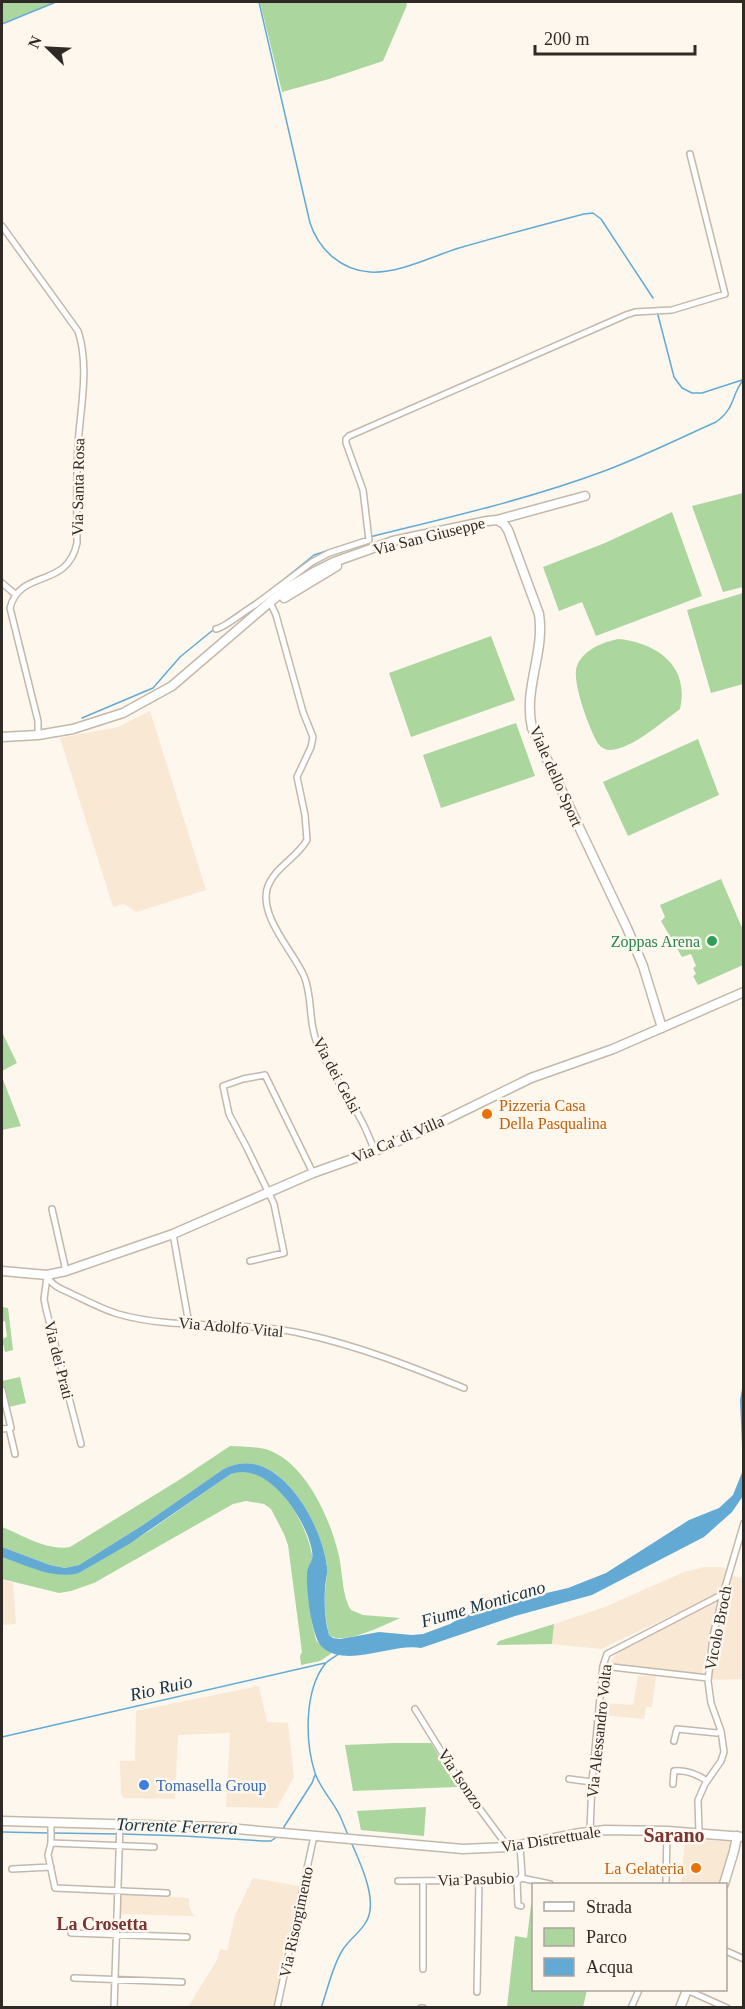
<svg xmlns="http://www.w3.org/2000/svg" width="745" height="2009" font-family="Georgia,serif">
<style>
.built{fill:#f9e8d4}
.green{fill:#abd69d}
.water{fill:#62aad4}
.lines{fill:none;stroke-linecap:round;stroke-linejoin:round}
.stream{stroke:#62aad4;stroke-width:1.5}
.street-casing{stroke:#c3b8aa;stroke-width:8}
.secondary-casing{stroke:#c3b8aa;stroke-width:11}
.street{stroke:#fff;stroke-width:5}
.secondary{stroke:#fff;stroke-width:8}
.leisure-dot{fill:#2e9e5b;stroke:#fef7ee;stroke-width:2}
.food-dot{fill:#e8710a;stroke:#fef7ee;stroke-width:2}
.shop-dot{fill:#3f7fe0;stroke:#fef7ee;stroke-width:2}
.labels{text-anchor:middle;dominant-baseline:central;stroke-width:5;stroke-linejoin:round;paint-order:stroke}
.street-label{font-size:16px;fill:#2f2a25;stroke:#fef7ee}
.leisure-label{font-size:16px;fill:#27864d;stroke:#fef7ee;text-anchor:end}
.food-label{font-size:16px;fill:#c56008;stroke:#fef7ee;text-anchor:start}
.shop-label{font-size:16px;fill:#366cbe;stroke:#fef7ee;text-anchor:start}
.water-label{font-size:18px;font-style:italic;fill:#123245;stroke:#fef7ee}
.neighbourhood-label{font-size:18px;font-weight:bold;fill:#7b3334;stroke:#fef7ee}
.quarter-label{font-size:20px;font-weight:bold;fill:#7b3334;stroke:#fef7ee}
</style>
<rect width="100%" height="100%" fill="#fef7ee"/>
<path class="built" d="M150 711 206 890 136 912 124 904 113 907 60 738 118 727Z
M704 1567H722L726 1569 719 1592 713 1596 601 1649 552 1644 554 1624 605 1607 684 1572Z
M733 1576 743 1578V1679L708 1680 712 1649 727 1582Z
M2 1579 13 1583 16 1624 2 1625Z
M716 1602 702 1674 699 1675 613 1665 611 1663 612 1659 619 1650Z
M638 1676H656L652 1707H646L644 1719 602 1715 603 1703 633 1705Z
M259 1686 267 1722 288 1723 294 1777 277 1808 226 1807 230 1733 178 1735 175 1799 124 1798 121 1794 120 1761H135L136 1711Z
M685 1840 727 1841 730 1843 731 1848 720 1884H667V1882L681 1883Z
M253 1878 299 1886 280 1969 281 1970 273 2007H188L217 1960 220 1949 227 1951 235 1915Z
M119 1894 189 1898V1906L194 1916 118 1914Z"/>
<path class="green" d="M2 2H56L2 23Z
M260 2H406L407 5 383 61 329 79 282 92Z
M743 493V587L723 592 692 506Z
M672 512 702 596 596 636 582 602 559 611 543 567 605 543Z
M743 593V684L711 693 687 610Z
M491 636 515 700 411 737 389 673Z
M619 639C657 643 690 666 680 709 663 721 630 751 608 750 604 749 600 747 597 742 589 728 571 680 577 666 584 649 603 642 619 639Z
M516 723 535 776 441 808 423 755Z
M698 739 719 795 628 836 603 782Z
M721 879 743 930V965L698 985 693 976 696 974 693 968 696 966 691 954 682 957 661 921 665 917 660 905Z
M2 1032 17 1063 2 1071Z
M2 1077 21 1126 2 1130Z
M2 1307 8 1308 13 1350 5 1352 2 1339 7 1337 5 1321 2 1322Z
M20 1377 26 1403 9 1407 2 1381Z
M230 1446C243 1447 259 1446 271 1451 306 1466 329 1516 338 1552 343 1570 341 1594 351 1610L363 1615 400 1618C384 1625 344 1646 329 1635 326 1621 324 1608 325 1594 325 1585 328 1575 327 1566 321 1522 276 1439 222 1470L143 1525 79 1565 65 1568 50 1565 2 1547V1527C23 1535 46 1551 70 1547L179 1480Z
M239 1471C279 1471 309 1527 313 1561L308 1569 312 1624 316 1640 323 1648 332 1653 320 1661 301 1665 300 1656 302 1652 288 1545 284 1534 271 1509 264 1504 246 1501 233 1504 94 1583 71 1591 59 1593 2 1579V1557L47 1572 79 1573 149 1531 231 1474Z
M554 1624 552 1644 496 1645 499 1641Z
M393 1743H431L458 1787 353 1791 345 1745Z
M426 1807 424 1836 361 1830 357 1811Z
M531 1905 534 1906V1990H587L583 2007H507L515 1936 527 1938Z"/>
<path class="water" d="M743 1383V1496L732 1512 704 1537 592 1595 515 1616 421 1648C393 1643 348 1668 323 1648 311 1638 306 1588 307 1573 308 1563 314 1563 312 1551 307 1520 267 1460 231 1474L129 1544 79 1573C53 1580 26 1565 2 1557V1547L50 1565 65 1568 79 1565 143 1525 222 1470C275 1439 322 1522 327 1567 328 1574 325 1582 325 1589 324 1605 325 1621 329 1635L333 1638 340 1639 379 1632 412 1635 423 1634 450 1624 462 1617 499 1604 568 1588 606 1573 689 1520 719 1508 733 1495 743 1470 740 1400Z"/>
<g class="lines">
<path class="stream" d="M259 2 310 223C319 250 341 270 370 272 398 274 433 256 459 248 500 236 542 225 584 214L593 213 601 219 653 298
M2 24 56 2
M658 315 674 377 682 388 692 393H702L742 380
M370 537C450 517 530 499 607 470 644 456 680 438 716 422 736 408 731 394 744 379
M220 625 268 592 314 555 366 538
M82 718 153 688 180 657 213 630
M340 1653C335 1657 328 1660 325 1664 304 1691 305 1742 315 1773 320 1788 332 1800 339 1814 342 1820 345 1828 348 1835
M2 1737 325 1663
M282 1830 312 1783 315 1775
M2 1832 49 1833
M53 1833 118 1834
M122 1834 184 1836 263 1841H271L278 1836
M321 2008C328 1989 332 1967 342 1951 348 1940 360 1933 366 1922 379 1902 360 1862 351 1842"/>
<g class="street-casing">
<path id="street" d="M2 226 78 331C90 367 80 409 78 446 76 478 77 511 77 543 67 590 20 568 10 608L38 721V735
M2 583 15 594
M270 602 276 615 303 712 313 737 311 747 297 777 305 815 307 840C297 858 273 868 267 889 260 918 293 951 304 976 313 997 308 1022 317 1043 328 1070 347 1092 360 1118 366 1128 370 1140 375 1151
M216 629C226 627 244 611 255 605L312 562 329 553 369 540 363 490 346 443V439L349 436 626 315 635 312 672 310 725 294 690 154
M52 1209 66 1271
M173 1234 189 1324
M250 1261 284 1253 274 1204 247 1148 229 1114 223 1086 243 1079 265 1075 313 1173
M47 1275C51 1286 62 1289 72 1294 87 1301 102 1309 118 1314 178 1331 243 1320 304 1334 359 1346 412 1367 464 1388
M47 1277 44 1299 46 1309 81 1444
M2 1390 11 1428 2 1429
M9 1428 15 1454
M603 1666 708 1678
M415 1709 462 1785 508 1847
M674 1741 677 1729 717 1733 721 1731
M569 1779 592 1782
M673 1784 674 1771C686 1770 697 1774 707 1781
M590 1831 592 1782 603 1666 607 1654 723 1594
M699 1833 698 1800 705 1784 721 1761 724 1752 721 1731 711 1703 708 1681 713 1636 723 1594 744 1523
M51 1843V1822
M154 1847 51 1843 48 1855 55 1888 167 1893
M12 1869 51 1867
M521 1878 550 1884
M517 1880 518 1905 521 1906
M398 1881 519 1880 522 1875 520 1845
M666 1884 667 1831
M71 1933 187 1937
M726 1951 744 1959
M423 1969V1881
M74 1978 182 1982
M687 1990 727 2008
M477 1992 479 1880
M114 2008 120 1823
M277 2008 314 1836
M421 2008H423
M631 2008 639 1990"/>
</g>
<g class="secondary-casing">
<path id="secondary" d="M497 520 504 524 508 530 539 614C545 654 523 688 532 728L627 928 643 966 662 1028
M284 598 337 566
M2 737 38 735 73 729 123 713 172 686 270 602 289 587 316 571 334 562 393 541 487 521 497 520 585 496
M2 1271 47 1275 66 1271 173 1234 313 1173 375 1151 431 1127 531 1078 613 1049 744 992
M2 1821 215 1827 463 1849 509 1847 580 1833 605 1830 667 1831 744 1837
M724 1884 734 1851 737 1836
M680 2008 687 1990"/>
</g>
<use href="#street" class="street"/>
<use href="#secondary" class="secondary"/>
</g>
<circle class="leisure-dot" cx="712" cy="941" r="6"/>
<g class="food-dot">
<circle cx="487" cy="1114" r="6"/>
<circle cx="696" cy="1868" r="6"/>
</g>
<circle class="shop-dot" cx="144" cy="1785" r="6"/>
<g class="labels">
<g class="street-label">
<text transform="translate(78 487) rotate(-89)">Via Santa Rosa</text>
<text transform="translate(429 536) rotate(-14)">Via San Giuseppe</text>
<text transform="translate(556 776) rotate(66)">Viale dello Sport</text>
<text transform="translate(337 1075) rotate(62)">Via dei Gelsi</text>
<text transform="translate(398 1139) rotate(-23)">Via Ca' di Villa</text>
<text transform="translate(231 1327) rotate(5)">Via Adolfo Vital</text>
<text transform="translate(59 1360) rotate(76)">Via dei Prati</text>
<text transform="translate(718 1628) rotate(-79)">Vicolo Broch</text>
<text transform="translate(599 1731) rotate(-84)">Via Alessandro Volta</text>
<text transform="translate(461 1779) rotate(56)">Via Isonzo</text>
<text transform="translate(551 1839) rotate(-9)">Via Distrettuale</text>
<text transform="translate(476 1879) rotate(-2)">Via Pasubio</text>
<text transform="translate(296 1922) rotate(-78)">Via Risorgimento</text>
</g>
<g class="leisure-label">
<text x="700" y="941">Zoppas Arena</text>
</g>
<g class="food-label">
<text x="499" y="1105">Pizzeria Casa<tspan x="499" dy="18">Della Pasqualina</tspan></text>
<text x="684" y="1868" text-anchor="end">La Gelateria</text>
</g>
<g class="shop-label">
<text x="156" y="1785">Tomasella Group</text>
</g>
<g class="water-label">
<text transform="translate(483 1604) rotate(-16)">Fiume Monticano</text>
<text transform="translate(161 1688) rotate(-13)">Rio Ruio</text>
<text transform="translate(177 1826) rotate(2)">Torrente Ferrera</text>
</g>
<g class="neighbourhood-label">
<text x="102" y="1924">La Crosetta</text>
</g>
<g class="quarter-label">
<text x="674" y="1835">Sarano</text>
</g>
</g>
<rect width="745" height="2009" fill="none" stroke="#2f2a25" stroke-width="6"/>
<rect x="532" y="1883" width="195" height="108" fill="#fef7ee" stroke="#aba59e" stroke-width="1.5"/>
<rect x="544" y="1902" width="30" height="9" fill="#ffffff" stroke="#aba59e" stroke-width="1.5"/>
<text x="586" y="1913" font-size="18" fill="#2f2a25">Strada</text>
<rect x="544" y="1928" width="30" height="18" fill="#abd69d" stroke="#aba59e" stroke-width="1.5"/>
<text x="586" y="1943" font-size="18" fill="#2f2a25">Parco</text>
<rect x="544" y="1958" width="30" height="18" fill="#62aad4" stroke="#aba59e" stroke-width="1.5"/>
<text x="586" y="1973" font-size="18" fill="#2f2a25">Acqua</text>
<g transform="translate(48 48) rotate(294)" stroke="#fef7ee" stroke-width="4.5" paint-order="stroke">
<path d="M0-4.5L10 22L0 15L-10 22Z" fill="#2f2a25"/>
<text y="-9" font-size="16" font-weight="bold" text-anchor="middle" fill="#2f2a25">N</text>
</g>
<path d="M535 45v9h160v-9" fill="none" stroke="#2f2a25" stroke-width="3"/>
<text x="544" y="45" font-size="18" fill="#2f2a25" stroke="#fef7ee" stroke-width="4.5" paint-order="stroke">200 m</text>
</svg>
